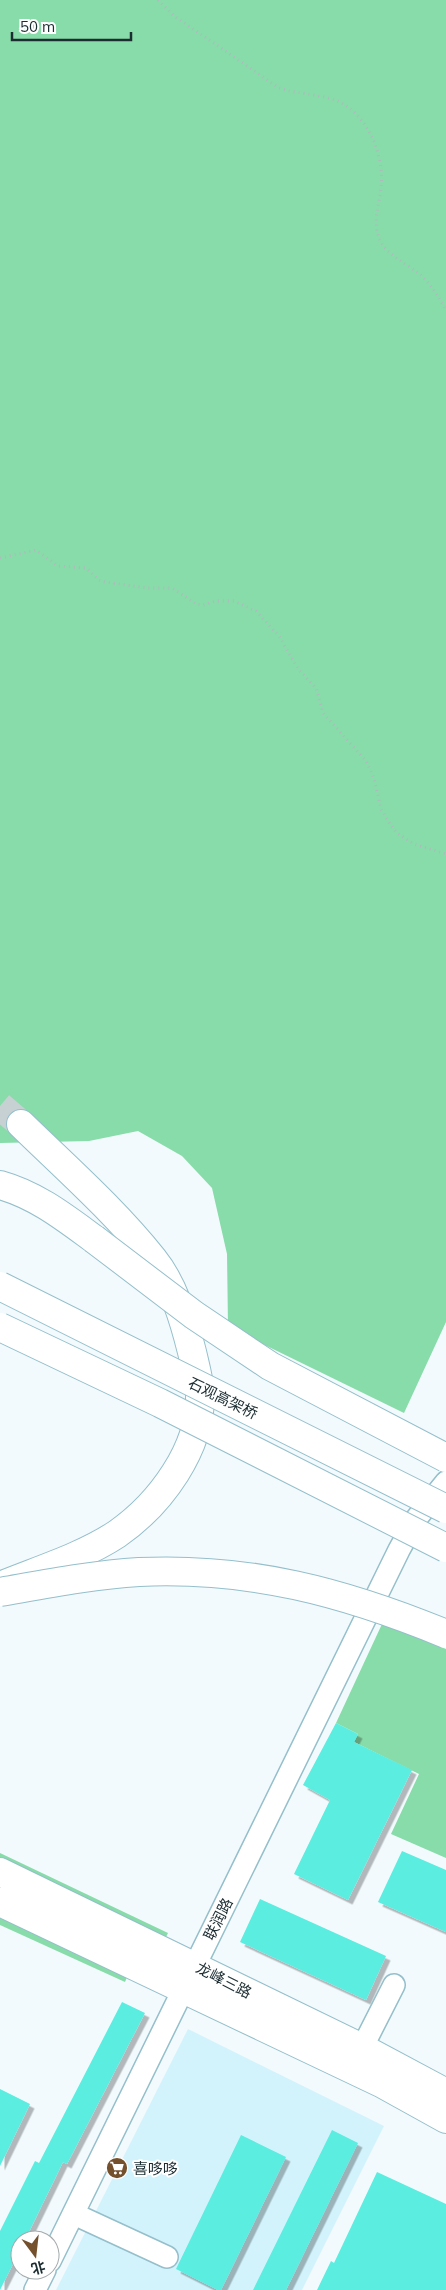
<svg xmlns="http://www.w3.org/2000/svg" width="446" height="2290" font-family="Mulish,'Noto Sans SC',sans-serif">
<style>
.built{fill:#d3f3fc}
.green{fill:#88dca9}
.building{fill:#5aede0;filter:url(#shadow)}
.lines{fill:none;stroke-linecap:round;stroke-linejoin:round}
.highway-tunnel{stroke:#c7d1d4;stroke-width:28;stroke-dasharray:28 14;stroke-linecap:butt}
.minor-casing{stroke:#94bfcb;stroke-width:24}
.major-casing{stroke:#94bfcb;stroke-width:30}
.highway-casing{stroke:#94bfcb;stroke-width:30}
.path{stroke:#afbabd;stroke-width:3;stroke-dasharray:1 4;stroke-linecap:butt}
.minor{stroke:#fff;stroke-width:21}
.major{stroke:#fff;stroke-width:28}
.highway{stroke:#fff;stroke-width:28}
.highway-bridge-casing{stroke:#94bfcb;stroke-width:30;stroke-linecap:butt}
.highway-bridge{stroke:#fff;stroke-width:28}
.labels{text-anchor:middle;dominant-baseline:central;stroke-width:4;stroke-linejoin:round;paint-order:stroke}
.street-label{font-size:15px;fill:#1c2d32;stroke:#fff}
.poi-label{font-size:15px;fill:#1c2d32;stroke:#fff;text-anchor:start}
</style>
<defs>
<filter id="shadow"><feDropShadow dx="4.5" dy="4.5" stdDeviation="0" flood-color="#0004"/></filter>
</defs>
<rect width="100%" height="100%" fill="#f2fafd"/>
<path class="built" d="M188 2029 384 2126 302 2290H56Z"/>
<path class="green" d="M0 0H446V1322L404 1413 228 1327 227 1254 212 1188 182 1156 138 1131 89 1141 0 1143Z
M382 1624 446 1649V1858L391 1834 419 1774 354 1742 358 1734 336 1723Z
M0 1853 168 1933 166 1937 0 1857Z
M0 1916 127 1977 125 1982 0 1925Z"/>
<path class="building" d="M336 1723 358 1734 354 1742 412 1770 348 1900 294 1874 330 1800 303 1785Z
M402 1851 446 1870V1932L378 1902Z
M260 1899 386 1956 366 2000 240 1942Z
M122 2002 145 2013 67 2164 63 2162 25 2240H20V2250L0 2290V2231L35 2161 39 2163Z
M0 2089 30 2104 0 2166Z
M332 2130 358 2143 286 2290H253Z
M241 2135 286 2157 221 2290H218L176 2269Z
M377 2172 446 2204V2290H317L331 2261 334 2263Z"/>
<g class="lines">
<path class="highway-tunnel" d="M0 1106 21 1124"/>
<g class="minor-casing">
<path id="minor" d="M362 2048 394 1985
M74 2214 167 2257
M50 2261 399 1550 416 1519 446 1482
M35 2290 45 2270"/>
</g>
<g class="major-casing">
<path id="major" d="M0 1872 362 2048 446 2093
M0 1902 381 2083 446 2119"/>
</g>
<g class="highway-casing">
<path id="highway" d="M0 1185C36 1195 64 1217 94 1239
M0 1586C39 1570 82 1557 117 1534 160 1504 202 1448 200 1393 199 1379 195 1365 192 1352 184 1320 174 1285 153 1259 114 1210 65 1167 21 1124"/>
</g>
<path class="path" d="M158 0 173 15 279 88C297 94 317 94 335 100 367 112 385 155 381 188 379 206 372 223 380 240 386 254 405 263 417 272 430 282 439 297 446 311
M0 558 36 550 58 566 86 568 99 580 105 582 147 588H172L196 604 203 605 216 601H234L256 611 279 636 298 669 316 688 323 713 366 761 374 778 381 809 390 824 397 833 414 844 446 854"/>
<use href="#minor" class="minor"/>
<use href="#major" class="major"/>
<use href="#highway" class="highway"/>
<g class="highway-bridge-casing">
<path id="highway-bridge" d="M94 1239 194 1315 270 1366 446 1458
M0 1286 446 1509
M0 1327 160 1403 446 1548
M0 1592C46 1584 92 1575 139 1572 250 1567 344 1592 446 1634"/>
</g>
<use href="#highway-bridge" class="highway-bridge"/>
</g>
<defs>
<g id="supermarket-disc" transform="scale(1.125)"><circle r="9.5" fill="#75502c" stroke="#fff"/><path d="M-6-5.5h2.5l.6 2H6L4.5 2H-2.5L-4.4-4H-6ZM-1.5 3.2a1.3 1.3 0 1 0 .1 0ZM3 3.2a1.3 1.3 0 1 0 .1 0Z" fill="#fff"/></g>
</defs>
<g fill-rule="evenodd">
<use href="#supermarket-disc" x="117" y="2168"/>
</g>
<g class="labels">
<g class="street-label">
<text transform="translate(223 1398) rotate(26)">石观高架桥</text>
<text transform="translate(218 1919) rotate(-63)">联润路</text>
<text transform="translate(224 1980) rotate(27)">龙峰三路</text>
</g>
<g class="poi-label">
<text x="133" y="2168">喜哆哆</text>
</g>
</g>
<g transform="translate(35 2255) rotate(165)"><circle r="24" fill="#ffffff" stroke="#a4abad"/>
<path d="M0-4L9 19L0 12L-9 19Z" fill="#75502c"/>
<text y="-8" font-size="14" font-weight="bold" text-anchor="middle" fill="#1c2d32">北</text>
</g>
<path d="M12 32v8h119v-8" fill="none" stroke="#1c2d32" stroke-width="2.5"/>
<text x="20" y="32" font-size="15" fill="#1c2d32" stroke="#ffffff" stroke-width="4" paint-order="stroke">50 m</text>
</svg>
